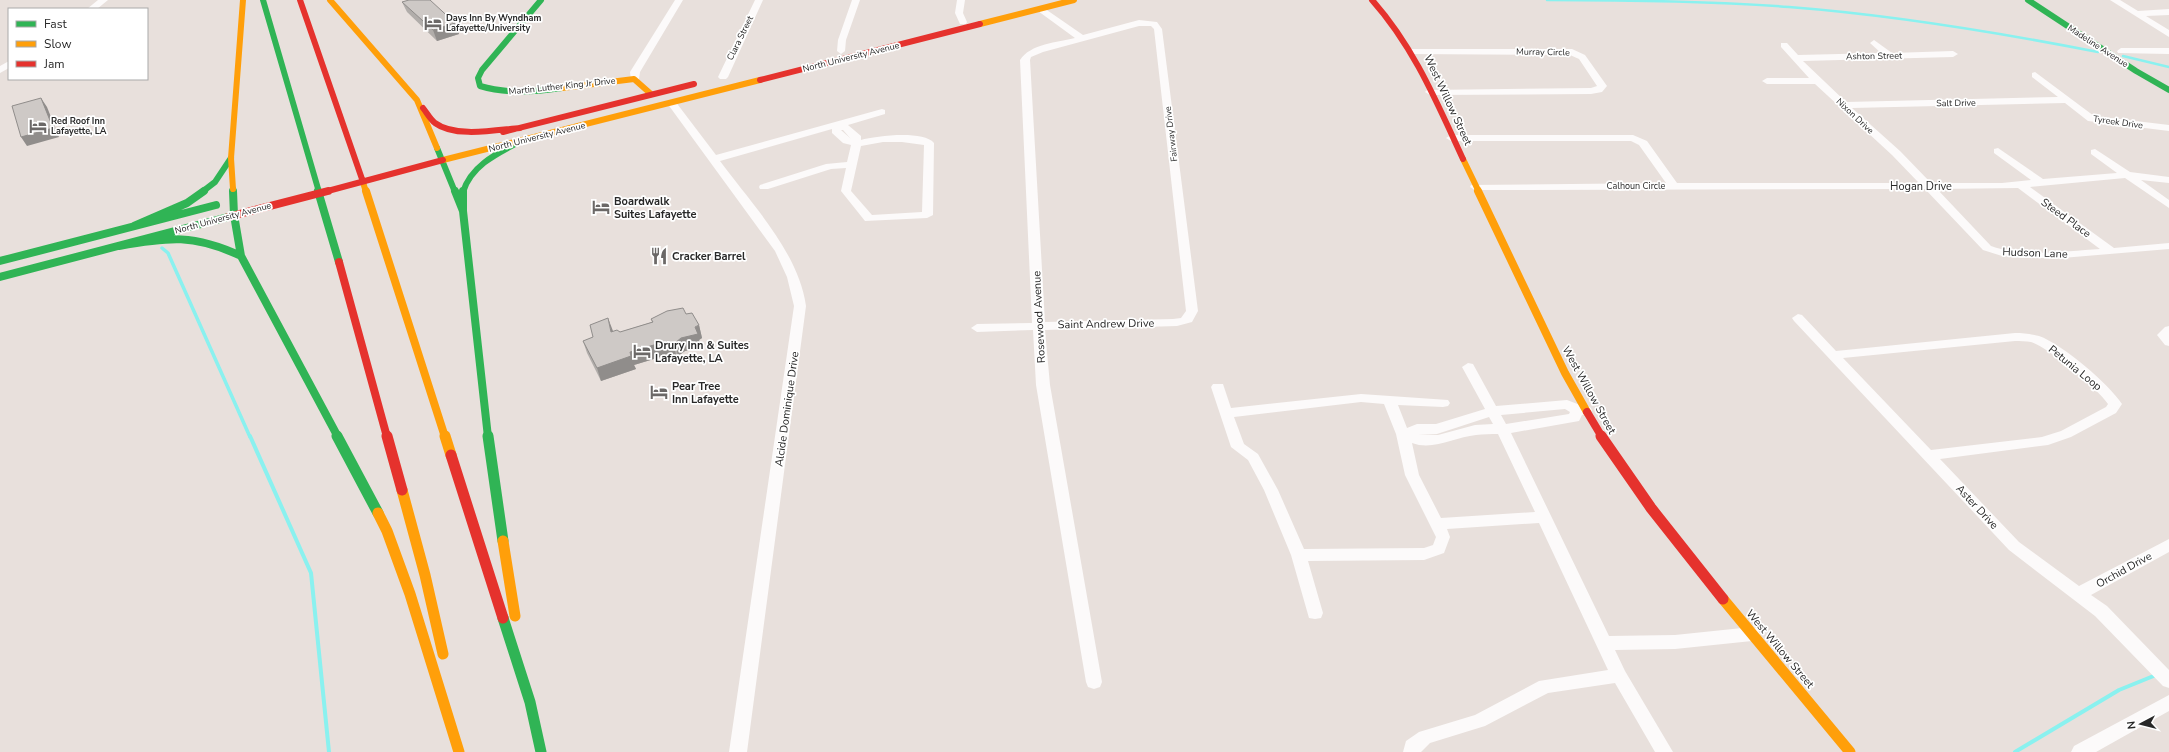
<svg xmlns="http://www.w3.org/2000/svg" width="2169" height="752" font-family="'Nunito Sans',sans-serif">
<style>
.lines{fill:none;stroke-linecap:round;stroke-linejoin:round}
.stream-far2{stroke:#8af1ef;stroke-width:2.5}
.stream-far1{stroke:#8af1ef;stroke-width:3.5}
.stream{stroke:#8af1ef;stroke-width:4}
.street{fill:#fcfafa;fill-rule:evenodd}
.fast-far2{stroke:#30b455;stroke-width:6}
.fast-far1{stroke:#30b455;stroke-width:8}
.fast{stroke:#30b455;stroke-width:11}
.slow-far2{stroke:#ff9f0a;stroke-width:6}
.slow-far1{stroke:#ff9f0a;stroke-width:8}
.slow{stroke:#ff9f0a;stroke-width:11}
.jam-far2{stroke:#e5322d;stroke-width:6}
.jam-far1{stroke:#e5322d;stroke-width:8}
.jam{stroke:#e5322d;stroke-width:11}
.wall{fill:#b1adaa}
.shaded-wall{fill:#908d8b}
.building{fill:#cec9c6;stroke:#908d8b}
.labels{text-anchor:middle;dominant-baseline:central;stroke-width:3.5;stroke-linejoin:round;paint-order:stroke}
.far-poi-label{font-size:9px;font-weight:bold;fill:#282828;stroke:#fff;text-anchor:start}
.far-street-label{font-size:9px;fill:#282828;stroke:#fff}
.street-label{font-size:11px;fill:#282828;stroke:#fff}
.poi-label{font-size:11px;font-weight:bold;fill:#282828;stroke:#fff;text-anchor:start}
</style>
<rect width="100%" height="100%" fill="#e8e0dc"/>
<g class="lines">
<path class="stream-far2" d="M1547 0C1628 0 1709 1 1789 7 1893 15 1996 32 2098 52
M2123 56 2169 67"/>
<path class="stream-far1" d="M162 248 168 253 250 437"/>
<path class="stream" d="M250 436 311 573 329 752
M2015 752 2119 690 2156 675"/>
<path class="street" d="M98 0H108L97 9H87Z
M675 0H683L640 72 639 79 634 82 631 81 630 72Z
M755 0H763L728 77 726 79H720L718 77Z
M852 0H860L846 40 845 51 841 54 837 51 838 40Z
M957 0H965L963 13 967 22 966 24H960L955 13Z
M2110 0H2120L2138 11 2169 9V15L2146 16 2169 30V37Z
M1041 6 1083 35 1139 20 1157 22 1162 29 1198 311 1192 322 1177 326 1045 330 1050 385 1102 682 1100 687 1094 689 1088 687 1086 682 1036 385 1033 330 977 332 971 328 977 324 1032 323 1020 60C1030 44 1058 42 1075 38L1038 11 1037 9ZM1139 26H1151L1154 29 1186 311 1181 318 1173 319 1045 322 1030 60 1031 57 1043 52Z
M1874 40 1892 53 1953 51 1958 54 1953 57 1803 61 1846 102 2058 97 2032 77V73L2035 72 2094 116 2169 125V131L2088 121 2065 103 1852 108 1900 151 1931 183H2002L2031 180 1994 153V149L1998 148 2043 179 2117 173 2091 154V150L2095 149 2130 172 2169 177V183L2141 180 2169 200V208L2125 178 2030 187 2114 248 2169 243V249L2062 258H2024L2002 256 1983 250 1925 189 1475 190 1470 187 1471 185 1666 183 1639 145 1631 141H1451L1446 138 1451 135H1633L1647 141 1677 183H1919L1892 155 1815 84H1767L1762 81 1767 78H1809L1781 47V43H1787L1798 55 1881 53 1870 43ZM2018 188 2100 249C2066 251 2024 258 1991 246L1937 189Z
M2121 48H2169V54L2118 53 2117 51Z
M1412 49H1572L1585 55 1607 86 1602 92 1591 94 1430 95 1425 92 1427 90 1591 88 1597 86 1579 59 1570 55 1409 54 1408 52Z
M9 61V68L0 73V66Z
M672 100 675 101 716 155 882 109 885 110V114L848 125 861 136V140C876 136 923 130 934 143L933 215 927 218 865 221 841 191 846 168 831 169 768 189H760L759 187 760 185 826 164 847 162 851 145 843 143 832 133V129L720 161C751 203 799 253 806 306L747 752H729L794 306 787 277 775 251 667 103ZM841 130H843L851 139 850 138ZM883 142H902L924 145 922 212 872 215 851 191 861 146Z
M1798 314 1802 315 1836 351 2015 333C2023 333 2031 334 2039 336 2062 344 2109 384 2122 404L2116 413 2071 437 2048 445 1940 459 2019 542 2079 586 2169 539V552L2091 595 2107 606 2169 670V688L2163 686 2095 616 2009 550 1794 321 1792 318ZM2015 341C2020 341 2026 341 2031 342 2049 348 2097 388 2108 404L2106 407 2061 431 2042 437 1931 450 1843 358Z
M2169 326V346L2165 345 2157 335 2165 327Z
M1468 363 1473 364 1496 406 1567 400 1580 405 1590 407 1592 410 1590 413 1582 415 1579 421 1511 433 1609 636 1675 635 1752 627 1758 629 1760 634 1758 639 1752 641 1675 649 1615 650 1625 671 1673 752H1655L1615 683 1548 693 1485 726 1430 743 1421 752H1403L1406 741 1419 732 1475 715 1539 681 1608 670 1539 523 1447 529 1450 537 1444 553 1424 560 1308 561 1323 613 1321 618 1315 619 1309 618 1291 555 1264 490 1248 460 1231 447 1211 387 1213 384H1223L1231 408 1361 394 1448 400 1450 403 1448 406 1443 407 1398 405 1407 428 1417 424H1436L1485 409 1462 367ZM1361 402 1384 404 1396 434 1405 475 1436 537 1433 545 1424 548 1304 549 1278 490 1258 454 1244 444 1234 417ZM1565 409 1570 412 1569 414 1506 424 1501 415ZM1489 417 1493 424 1475 425 1438 435 1418 434H1437ZM1498 434 1535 512 1441 518 1419 475 1412 443C1433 451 1455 437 1476 435 1483 434 1491 434 1498 434Z
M2169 695V711L2096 752H2071L2074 746Z"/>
<path class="fast-far2" d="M263 0 319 192
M541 0 482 70 478 78 480 86C507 94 534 92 562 88
M2028 0 2136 71 2169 90
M437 148 455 192
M233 189V192
M202 192 215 182 231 158
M463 192C471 166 496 154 519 142"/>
<path class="fast-far1" d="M233 191 234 215 241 256 338 437
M318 191 339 262
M455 191 463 211 488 437
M463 210V191
M134 226 187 203 204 191
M119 246C169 237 194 234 241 256
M0 261 216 205
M0 277 228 217"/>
<path class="fast" d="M337 436 378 513
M488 436 503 541
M503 618 530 702 541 752"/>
<path class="slow-far2" d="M330 0 417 100 437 148
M980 24 1074 0
M562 88 634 79 651 94
M1463 159 1479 192
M443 160 760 80
M362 179 366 192
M233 189 231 158 243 0"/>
<path class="slow-far1" d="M366 191 445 437
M1478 191 1565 373 1587 412"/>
<path class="slow" d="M445 436 451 455
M402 490 425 575 443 654
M378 513 387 531 410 594 459 752
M503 541 515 616
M1723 599 1850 752"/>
<path class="jam-far2" d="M300 0 362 179
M1372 0C1414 47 1437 103 1463 159
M760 80 980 24
M423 108C427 113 430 119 435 123 455 138 496 130 520 128
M503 132 694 84
M324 192 443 160"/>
<path class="jam-far1" d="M228 217 328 191
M339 262 387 437
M1587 412 1602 437"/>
<path class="jam" d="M387 436 402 490
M1601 436 1651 508 1723 599
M451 455 503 618"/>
</g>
<path class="wall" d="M402 2 455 23 459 34 437 41 407 12Z
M686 314 699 325 702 338 699 340 701 347 685 351 678 356 676 355 668 359 667 355 634 365 636 369 601 381 587 353 583 341 613 331 620 332 652 322 651 319Z"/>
<path class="shaded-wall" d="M455 23 459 34 437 41 433 30Z
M41 98 47 107 59 137 27 146 21 137Z
M608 318 613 331 611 332Z
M699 325 702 338 699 340 701 347 685 351 678 356 675 343Z
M664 342H673L676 355 668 359 667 355 634 365 636 369 601 381 597 368 630 352Z"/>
<path class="building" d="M409 0H430L455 23 433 30 402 2Z
M41 98 53 128 21 137 12 106Z
M683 308 686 314 692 313 699 325 695 327 698 334 681 338 675 343 673 342 664 346V342L630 352 631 356 597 368 583 341 593 337 590 325 608 318 611 332 617 330 620 332 653 322 651 319 667 311Z"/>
<defs>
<g id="hotel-bare" transform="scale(1.38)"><path d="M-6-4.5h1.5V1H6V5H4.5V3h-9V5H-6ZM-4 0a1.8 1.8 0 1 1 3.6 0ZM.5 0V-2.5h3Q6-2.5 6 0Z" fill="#6b6867" stroke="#fff" stroke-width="2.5" paint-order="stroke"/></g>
<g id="restaurant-bare" transform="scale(1.38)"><path d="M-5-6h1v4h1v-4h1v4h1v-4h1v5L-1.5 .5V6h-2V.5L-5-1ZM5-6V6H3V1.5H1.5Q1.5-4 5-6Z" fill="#6b6867" stroke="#fff" stroke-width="2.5" paint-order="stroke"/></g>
</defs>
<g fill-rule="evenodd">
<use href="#hotel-bare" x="433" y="23"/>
<use href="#hotel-bare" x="38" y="126"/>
<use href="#hotel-bare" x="601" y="207"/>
<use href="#restaurant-bare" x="659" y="256"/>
<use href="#hotel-bare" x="642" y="351"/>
<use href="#hotel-bare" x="659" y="392"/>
</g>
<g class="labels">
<g class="far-poi-label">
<text x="446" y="18">Days Inn By Wyndham<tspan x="446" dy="10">Lafayette/University</tspan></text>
<text x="51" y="121">Red Roof Inn<tspan x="51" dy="10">Lafayette, LA</tspan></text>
</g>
<g class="far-street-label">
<text transform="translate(740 38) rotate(-64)">Clara Street</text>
<text transform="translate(2098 46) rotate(33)">Madeline Avenue</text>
<text transform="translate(1543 52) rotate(1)">Murray Circle</text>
<text transform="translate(1874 56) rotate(-1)">Ashton Street</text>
<text transform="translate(851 57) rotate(-14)">North University Avenue</text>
<text transform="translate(562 86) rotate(-6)">Martin Luther King Jr Drive</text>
<text transform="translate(1956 103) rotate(-1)">Salt Drive</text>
<text transform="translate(1855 116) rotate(43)">Nixon Drive</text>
<text transform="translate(2118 122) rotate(8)">Tyreek Drive</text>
<text transform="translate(1171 134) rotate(-97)">Fairway Drive</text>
<text transform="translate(537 137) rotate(-14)">North University Avenue</text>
<text x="1636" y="186">Calhoun Circle</text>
<text transform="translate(223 218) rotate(-15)">North University Avenue</text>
</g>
<g class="street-label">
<text transform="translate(1448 100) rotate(65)">West Willow Street</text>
<text x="1921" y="186">Hogan Drive</text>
<text transform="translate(2066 218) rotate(36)">Steed Place</text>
<text transform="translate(2035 253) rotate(2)">Hudson Lane</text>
<text transform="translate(1039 317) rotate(-93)">Rosewood Avenue</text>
<text transform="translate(1106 324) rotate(-1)">Saint Andrew Drive</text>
<text transform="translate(2075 368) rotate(39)">Petunia Loop</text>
<text transform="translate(1589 390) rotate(61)">West Willow Street</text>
<text transform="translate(787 409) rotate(-82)">Alcide Dominique Drive</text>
<text transform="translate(1977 507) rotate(47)">Aster Drive</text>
<text transform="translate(2124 570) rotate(-29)">Orchid Drive</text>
<text transform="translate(1780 649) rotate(50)">West Willow Street</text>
</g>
<g class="poi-label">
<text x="614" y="201">Boardwalk<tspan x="614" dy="13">Suites Lafayette</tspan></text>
<text x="672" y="256">Cracker Barrel</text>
<text x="655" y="345">Drury Inn &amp; Suites<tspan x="655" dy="13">Lafayette, LA</tspan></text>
<text x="672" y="386">Pear Tree<tspan x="672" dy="13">Inn Lafayette</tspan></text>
</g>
</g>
<rect x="8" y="8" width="140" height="72" fill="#ffffff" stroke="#a9a9a9"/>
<rect x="16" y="21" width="20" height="6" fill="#30b455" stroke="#a9a9a9"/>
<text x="44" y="28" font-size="12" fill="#282828">Fast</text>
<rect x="16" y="41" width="20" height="6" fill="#ff9f0a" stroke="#a9a9a9"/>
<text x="44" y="48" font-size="12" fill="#282828">Slow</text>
<rect x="16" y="61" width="20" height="6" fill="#e5322d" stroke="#a9a9a9"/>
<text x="44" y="68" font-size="12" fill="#282828">Jam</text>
<g transform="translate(2141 724) rotate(263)" stroke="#ffffff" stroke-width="3" paint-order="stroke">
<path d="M0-3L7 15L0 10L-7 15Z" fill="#282828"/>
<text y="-6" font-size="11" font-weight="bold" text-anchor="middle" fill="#282828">N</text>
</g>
</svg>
